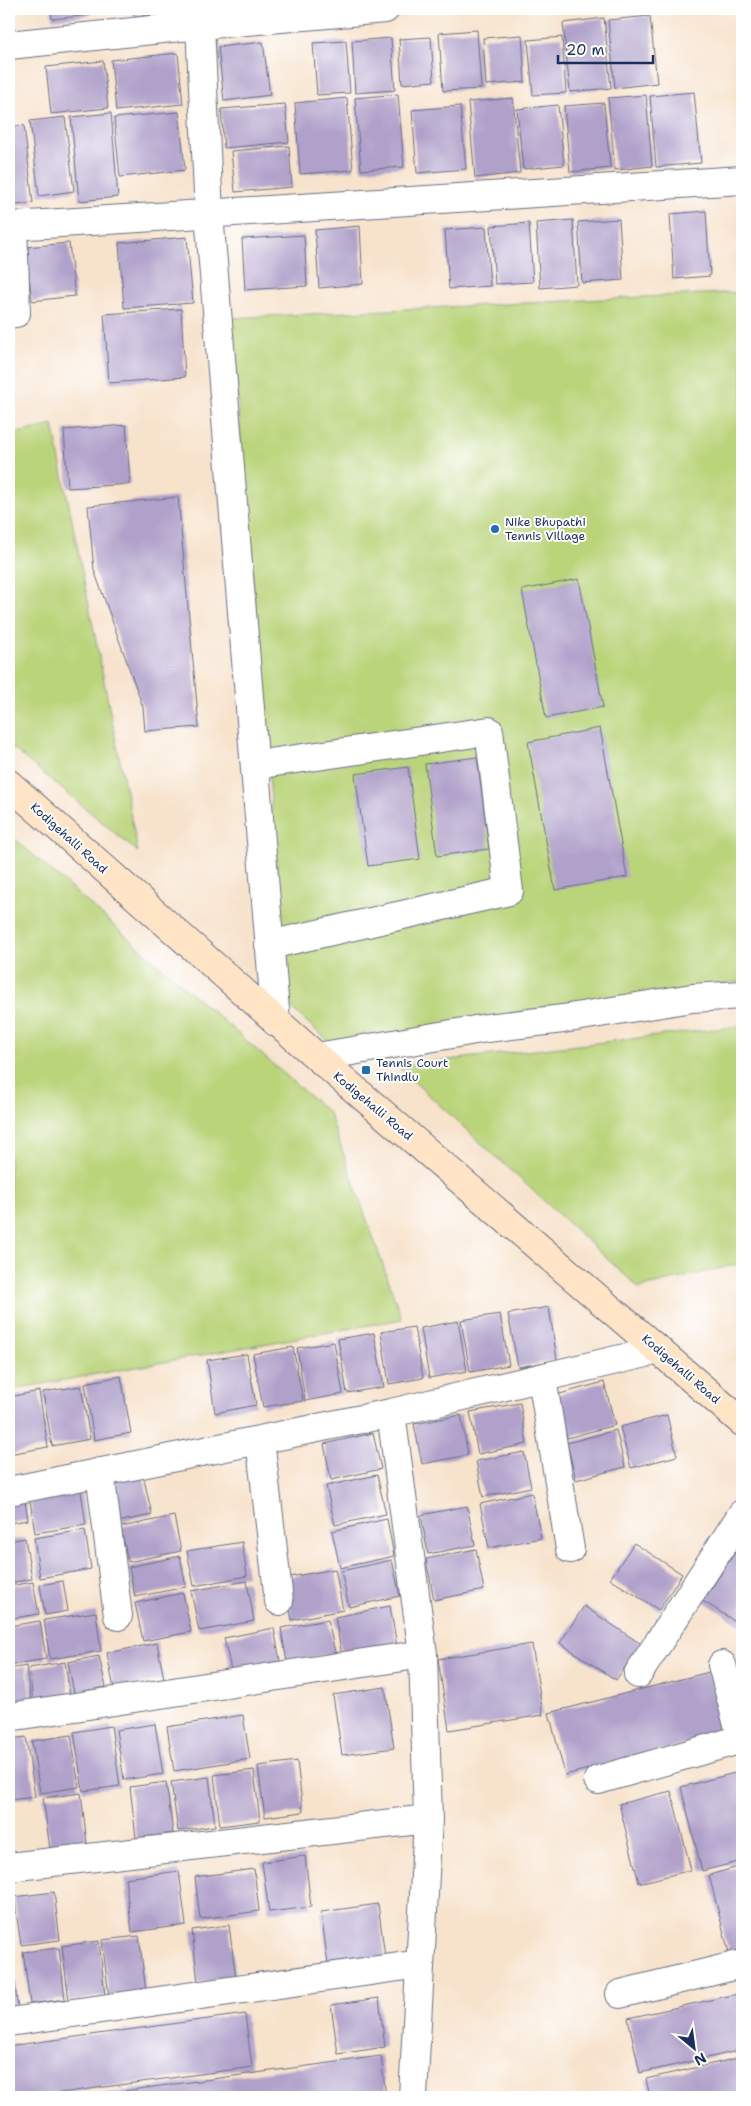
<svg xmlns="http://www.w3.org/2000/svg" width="751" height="2106" font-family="'Shantell Sans',sans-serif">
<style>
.green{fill:#bad47a;stroke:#6a826c}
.building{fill:#b0a1ca}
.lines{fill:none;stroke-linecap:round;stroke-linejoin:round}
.street-casing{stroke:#686e84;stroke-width:30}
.secondary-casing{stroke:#686e84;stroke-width:30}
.street{stroke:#fff;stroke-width:28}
.secondary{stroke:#ffe4c6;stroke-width:28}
.poi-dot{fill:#1f6fb2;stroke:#fff;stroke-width:2}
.labels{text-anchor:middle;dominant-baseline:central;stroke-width:4;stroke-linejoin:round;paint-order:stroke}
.poi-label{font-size:12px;fill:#1b2f5e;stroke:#fff;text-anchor:start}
.street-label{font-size:12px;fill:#1b2f5e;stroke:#fff}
</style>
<rect width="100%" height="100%" fill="#fff"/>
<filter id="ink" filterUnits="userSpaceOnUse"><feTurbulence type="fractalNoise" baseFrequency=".02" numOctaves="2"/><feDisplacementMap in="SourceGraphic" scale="10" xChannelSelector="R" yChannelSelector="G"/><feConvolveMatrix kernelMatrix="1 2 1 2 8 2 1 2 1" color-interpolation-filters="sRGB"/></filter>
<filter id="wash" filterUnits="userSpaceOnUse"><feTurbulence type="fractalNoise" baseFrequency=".0096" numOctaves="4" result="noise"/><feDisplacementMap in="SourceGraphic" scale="20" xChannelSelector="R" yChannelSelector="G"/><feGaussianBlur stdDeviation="1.12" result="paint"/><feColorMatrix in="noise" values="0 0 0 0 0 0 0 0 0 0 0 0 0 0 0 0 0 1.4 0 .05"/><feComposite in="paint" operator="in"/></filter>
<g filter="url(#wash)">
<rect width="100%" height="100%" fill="#f7e2cb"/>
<path class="green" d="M742 292V981L336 1048 288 1005 231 318Z
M53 425 138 852 9 745V435Z
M9 834 329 1113 402 1319 9 1390Z
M742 1026V1263L639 1288 397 1066Z"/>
<g id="blocks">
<path class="building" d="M51 9H90L91 15 52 19Z
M133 9H176V12L134 16Z
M650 16 657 83 615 88 608 20Z
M604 18 611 88 570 92 563 23Z
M477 30 481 89 443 91 439 33Z
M522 35 525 82 486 85 483 38Z
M431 37 434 81 402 84 399 39Z
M562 37 566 93 533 95 528 40Z
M391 38 395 90 355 93 352 41Z
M346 41 350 93 317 95 313 43Z
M263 42 270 95 224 101 218 47Z
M178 53 183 104 116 111 111 60Z
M103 61 108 108 51 114 46 67Z
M694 92 701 163 656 167 650 96Z
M398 94 404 167 361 170 355 98Z
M646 95 652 166 615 170 608 98Z
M347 98 353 170 300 174 295 103Z
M513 98 520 173 475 178 468 102Z
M604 103 610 168 570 172 564 106Z
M285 104 289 142 224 148 221 109Z
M558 105 564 165 523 169 517 109Z
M460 106 466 169 417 173 412 110Z
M179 112 185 170 120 177 114 118Z
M111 113 118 197 79 201 71 117Z
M65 117 74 191 39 196 30 121Z
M24 125 33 203 9 206V127Z
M289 146 292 187 235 192 231 151Z
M706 211 710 276 674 279 670 214Z
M619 219 623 280 582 283 578 222Z
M573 220 577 285 540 288 536 223Z
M529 223 533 282 495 284 491 226Z
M360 226 363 284 319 288 315 230Z
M486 227 490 286 449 289 445 230Z
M304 235 307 286 245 290 242 239Z
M187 237 193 303 124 308 119 243Z
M69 243 75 296 32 301 26 247Z
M181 309 185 377 109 383 104 314Z
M126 425 130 484 68 488 64 430Z
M178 497 199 727 145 731 143 707 94 570 88 506Z
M579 579 603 707 546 718 522 590Z
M742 710V737H741L738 711Z
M600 728 627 877 555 890 528 742Z
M477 757 489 849 437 856 425 764Z
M408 767 420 859 368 866 355 774Z
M549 1307 557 1360 518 1367 508 1314Z
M500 1314 509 1365 470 1372 461 1320Z
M458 1321 467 1371 429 1378 421 1328Z
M414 1327 423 1378 389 1384 381 1332Z
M374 1333 384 1387 347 1393 338 1339Z
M334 1342 343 1394 305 1401 297 1348Z
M293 1347 303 1401 263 1407 253 1354Z
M247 1354 256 1405 215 1413 207 1360Z
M121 1376 131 1433 94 1440 85 1383Z
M604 1382 615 1425 567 1438 556 1395Z
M81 1386 90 1439 52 1446 43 1392Z
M39 1391 48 1447 9 1454V1397Z
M520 1403 527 1444 478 1454 470 1412Z
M461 1415 468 1455 422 1464 414 1424Z
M667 1415 677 1456 631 1468 620 1427Z
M616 1430 625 1467 576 1480 567 1443Z
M373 1433 381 1469 331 1480 324 1444Z
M524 1452 531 1487 483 1497 476 1461Z
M142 1470 152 1515 117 1522 108 1477Z
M377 1475 386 1514 335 1525 326 1486Z
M80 1485 86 1525 35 1533 29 1494Z
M532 1493 541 1538 489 1548 480 1504Z
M24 1495 28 1520 9 1523V1498Z
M467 1506 475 1545 428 1554 421 1515Z
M174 1516 181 1551 128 1562 121 1527Z
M387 1519 394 1556 340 1568 332 1531Z
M85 1530 91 1569 40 1578 34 1538Z
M25 1538 32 1579 9 1583V1541Z
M242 1542 247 1576 194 1586 187 1551Z
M742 1542V1626L703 1601Z
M634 1543 682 1574 659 1610 610 1579Z
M476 1549 484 1590 434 1600 426 1559Z
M180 1556 186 1587 135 1597 129 1567Z
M392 1560 400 1596 349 1607 341 1571Z
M335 1569 343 1610 292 1620 284 1578Z
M63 1581 68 1611 45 1615 40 1585Z
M247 1581 254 1621 199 1631 191 1591Z
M33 1582 39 1614 9 1619V1586Z
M183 1593 191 1632 143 1641 135 1603Z
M390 1606 397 1646 342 1656 335 1617Z
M584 1606 641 1644 616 1680 560 1643Z
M96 1612 101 1651 50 1659 44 1620Z
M328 1620 335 1653 287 1662 281 1628Z
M40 1621 46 1659 9 1665V1626Z
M274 1628 280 1661 231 1670 224 1638Z
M157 1643 164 1679 114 1689 107 1653Z
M532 1644 543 1715 449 1730 438 1659Z
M99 1656 106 1687 74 1693 68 1662Z
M65 1662 70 1696 33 1701 29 1668Z
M26 1666 31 1701 9 1705V1669Z
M713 1671 728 1733 565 1775 549 1713Z
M385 1687 394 1748 342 1755 333 1695Z
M243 1715 250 1759 174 1771 167 1727Z
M155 1724 163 1774 124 1780 116 1730Z
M111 1726 120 1786 83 1791 74 1732Z
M71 1735 79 1787 40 1793 32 1741Z
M26 1737 35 1797 9 1800V1739Z
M297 1761 303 1812 265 1817 258 1766Z
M254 1770 260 1821 220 1826 214 1775Z
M742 1771V1861L702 1871 681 1787Z
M209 1777 215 1826 178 1831 171 1782Z
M166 1782 173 1833 136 1838 130 1787Z
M671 1791 691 1870 639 1883 619 1804Z
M81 1793 87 1844 50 1849 43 1798Z
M305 1856 311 1907 269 1912 262 1862Z
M742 1866V1950L729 1953 709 1875Z
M254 1869 259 1911 200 1919 195 1877Z
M179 1871 186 1925 132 1932 125 1878Z
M54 1892 60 1940 21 1945 14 1897Z
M378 1904 385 1957 328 1964 321 1912Z
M229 1925 236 1978 198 1983 192 1930Z
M139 1936 146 1992 109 1997 102 1940Z
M99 1941 105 1996 69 2001 62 1946Z
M59 1948 65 1999 30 2004 23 1952Z
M9 1961H12L18 2010 9 2012Z
M742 1993V2050L640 2073 628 2018Z
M379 1998 385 2047 338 2054 331 2005Z
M245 2014 252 2067 31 2097H9V2046Z
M381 2056 386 2097H87V2096Z
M742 2057V2097H650L646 2079Z
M631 2093 632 2097H614V2096Z"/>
</g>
</g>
<g filter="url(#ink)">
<use href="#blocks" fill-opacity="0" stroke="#686e84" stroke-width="1"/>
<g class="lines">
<g class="street-casing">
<path id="street" d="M200 25 209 214 276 1022
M9 45 200 25 385 9
M9 314 16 313 13 226 742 180
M255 765 489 731 509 891 269 945
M317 1057 487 1028 563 1019 692 998 742 995
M542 1378 570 1549
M391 1413 423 1654 428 1819 413 2097
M260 1440 279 1601
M100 1472 118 1616
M9 1491 391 1413 659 1350
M722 1665 742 1740
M638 1674 742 1514
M9 1717 423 1654
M598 1780 742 1739
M9 1867 428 1819
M620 1994 742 1964
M9 2022 420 1964"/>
</g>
<g class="secondary-casing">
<path id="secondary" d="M9 784 317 1057 742 1422"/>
</g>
<use href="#street" class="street"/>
<use href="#secondary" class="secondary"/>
</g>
</g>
<g class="poi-dot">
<circle cx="495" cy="529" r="5"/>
<rect x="361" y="1065" width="10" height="10" rx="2.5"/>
</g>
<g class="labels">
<g class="poi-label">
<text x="505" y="522">Nike Bhupathi<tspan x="505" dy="14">Tennis Village</tspan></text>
<text x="376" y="1063">Tennis Court<tspan x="376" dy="14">Thindlu</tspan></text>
</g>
<g class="street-label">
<text transform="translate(69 838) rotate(42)">Kodigehalli Road</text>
<text transform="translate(373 1106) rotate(40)">Kodigehalli Road</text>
<text transform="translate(681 1369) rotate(41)">Kodigehalli Road</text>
</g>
</g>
<rect width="751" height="2106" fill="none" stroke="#fff" stroke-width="30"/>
<g transform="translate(694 2048) rotate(151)" stroke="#ffffff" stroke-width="4" paint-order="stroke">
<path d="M0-4L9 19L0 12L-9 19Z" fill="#1b2f5e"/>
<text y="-8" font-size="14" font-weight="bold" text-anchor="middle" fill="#1b2f5e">N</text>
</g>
<path d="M558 55v8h95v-8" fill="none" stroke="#1b2f5e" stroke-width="2.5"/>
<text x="566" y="55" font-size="15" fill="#1b2f5e" stroke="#ffffff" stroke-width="4" paint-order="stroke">20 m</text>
</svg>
